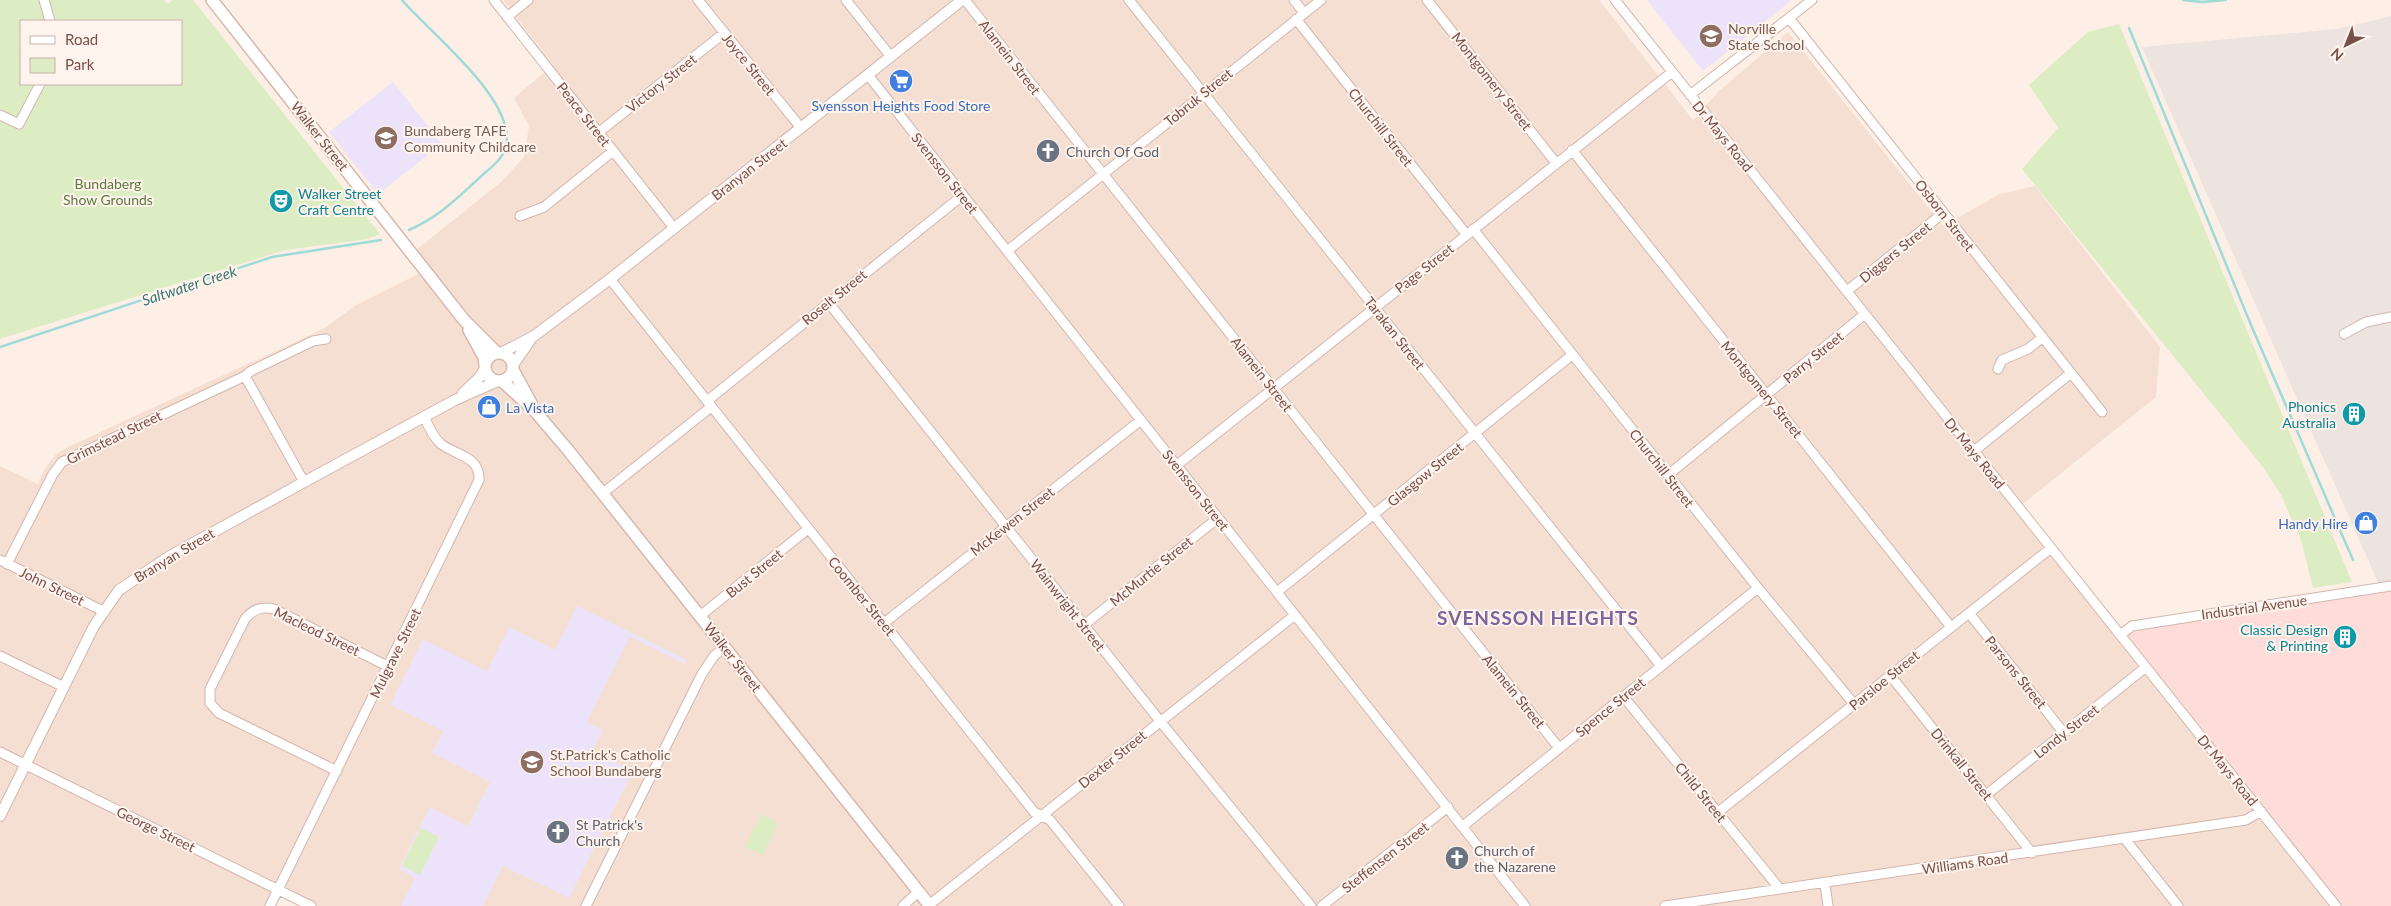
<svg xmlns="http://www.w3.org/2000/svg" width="2391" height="906" font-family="Lato,sans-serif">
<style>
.residential{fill:#f5dfd3}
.commercial{fill:#fedcd9}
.industrial{fill:#ede3df}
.education{fill:#ece2fa}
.green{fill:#dcecc3;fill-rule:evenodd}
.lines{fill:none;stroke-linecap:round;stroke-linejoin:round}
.stream{stroke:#9edbd7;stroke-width:2.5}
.minor-casing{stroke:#d2b6ad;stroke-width:11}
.tertiary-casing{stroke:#d2b6ad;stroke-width:12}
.secondary-casing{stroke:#d8b7ad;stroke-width:14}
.minor{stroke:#fff;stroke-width:9}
.tertiary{stroke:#fff;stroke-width:10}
.secondary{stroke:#fff;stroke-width:11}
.labels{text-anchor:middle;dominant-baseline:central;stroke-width:4;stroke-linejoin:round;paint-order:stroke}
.education-label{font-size:14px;fill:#785e54;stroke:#fff4ed;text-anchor:start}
.street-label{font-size:14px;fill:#785049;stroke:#fff4ed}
.shop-label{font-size:14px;fill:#366cbe;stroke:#fff4ed}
.worship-label{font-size:14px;fill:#5b616d;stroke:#fff4ed;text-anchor:start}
.park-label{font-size:14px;fill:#5b793d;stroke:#fff4ed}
.culture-label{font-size:14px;fill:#0d838f;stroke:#fff4ed;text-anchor:end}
.water-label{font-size:15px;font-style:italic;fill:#387674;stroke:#fff4ed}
.district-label{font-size:19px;font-weight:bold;letter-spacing:1px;fill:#7d649c;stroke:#fff4ed}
</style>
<rect width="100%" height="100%" fill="#fdefe5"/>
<path class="residential" d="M503 0H1599L1693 120 1718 92 1788 32 1943 226 2000 194 2035 186 2160 347 2156 397 2019 507 2337 906H310L277 890 269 906H0V466L38 484 44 470 55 455 68 447 323 329 356 305 424 271 411 254 501 182 524 157 529 126 514 98 553 65Z"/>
<path class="commercial" d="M2391 586V906H2337L2120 634 2131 625Z"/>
<path class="industrial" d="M2391 16V586L2380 587 2142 47 2337 29Z"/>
<path class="education" d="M1647 0H1792L1703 71Z
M393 82 442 144 378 194 329 132Z
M577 606 687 660 685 664 630 637 587 722 602 730 593 751 633 771 569 898 503 866 483 906H401L415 878 399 869 430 807 468 826 490 782 432 753 443 731 390 705 423 639 487 671 509 627 555 650Z"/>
<path class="green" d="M0 0H164L168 4 173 0H193L380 234 368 239 285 250 0 339ZM21 21H181V84H21Z
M2119 24 2352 582 2313 588 2301 540 2281 495 2263 467 2022 169 2058 128 2029 85 2088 32Z
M761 814 778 823 763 855 745 847Z
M421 828 439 837 420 875 402 866Z"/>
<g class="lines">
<path class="stream" d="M402 0C430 33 517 100 506 147 503 160 485 172 476 181 453 202 438 217 409 230
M2183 0 2202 2 2226 0
M2129 28 2251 325 2353 560
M0 347 272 257 381 240"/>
<g class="minor-casing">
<path id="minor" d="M44 0 50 21
M494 0 674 228
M698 0 801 128
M846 0 891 57
M965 0 1559 748
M1129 0 1661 666
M1294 0 1304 13
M1427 0 1556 163
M1615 0 2336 906
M507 17 528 0
M1789 18 2102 412
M1296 19 1466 234
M868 75 1525 906
M1690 95 1812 0
M0 115 19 124 40 84
M598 133 724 33
M1572 150 1951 627
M520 216 544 207 613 151
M1473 229 1758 588 1854 704
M1007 251 1321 0
M610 279 1034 812 1050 820 1119 906
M1847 291 1943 213
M828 302 1160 721 1311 906
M2344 334 2366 322 2391 317
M1998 369 2002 360 2028 349 2043 337
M245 376 304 482
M707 401 963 195
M1974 451 2071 373
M1177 465 1672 72
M1668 475 1865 314
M603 493 711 407
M0 560 103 611
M7 564 53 474 62 462 245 376 251 371 313 341 326 339
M1277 592 1572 355
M1969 613 2063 732
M700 616 808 529
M884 623 1141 420
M1084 625 1218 518
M2120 635 2132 626 2391 586
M0 656 64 687
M1890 675 2032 853
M1623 696 1779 888
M0 752 311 906
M337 771 219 713 210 703V689L245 619C253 609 262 606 274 609L389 667
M1986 795 2146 667
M1717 813 2051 548
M1463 826 1758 588
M2125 839 2178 906
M1825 884 1828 906
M929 905 1295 615
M270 906 479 480C480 456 457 456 441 444 433 437 428 426 424 416
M586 906 702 674 714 656 725 647
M903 906 918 892
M1322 906 1448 807
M1665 906 2246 820 2261 811"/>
</g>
<g class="tertiary-casing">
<path id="tertiary" d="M501 353 534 336 610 279 962 0
M513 365 531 339
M463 393 479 378 485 369
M0 816 94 626 119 590 170 556 304 482 455 400 498 381"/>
</g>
<g class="secondary-casing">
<path id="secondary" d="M212 0 464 320 497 353
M469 330 484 357 485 365
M485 367a14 14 0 1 1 28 0a14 14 0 1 1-28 0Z
M513 370 531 403
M502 381 534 410 568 450 930 906"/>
</g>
<use href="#minor" class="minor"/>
<use href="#tertiary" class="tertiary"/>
<use href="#secondary" class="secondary"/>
</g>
<defs>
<g id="school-disc" transform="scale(1.25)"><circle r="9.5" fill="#8d6e63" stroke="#fff4ed"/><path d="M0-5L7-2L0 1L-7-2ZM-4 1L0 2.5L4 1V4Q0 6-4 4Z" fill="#fff"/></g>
<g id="supermarket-disc" transform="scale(1.25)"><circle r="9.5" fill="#3f7fe0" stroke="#fff4ed"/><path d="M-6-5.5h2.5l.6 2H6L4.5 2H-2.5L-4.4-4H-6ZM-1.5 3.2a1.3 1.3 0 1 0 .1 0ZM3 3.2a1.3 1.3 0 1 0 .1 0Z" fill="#fff"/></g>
<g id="church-disc" transform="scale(1.25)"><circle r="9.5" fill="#6b7280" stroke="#fff4ed"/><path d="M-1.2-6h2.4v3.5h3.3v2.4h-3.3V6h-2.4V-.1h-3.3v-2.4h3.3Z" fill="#fff"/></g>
<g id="theatre-disc" transform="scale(1.25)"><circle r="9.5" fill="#0f9aa8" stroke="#fff4ed"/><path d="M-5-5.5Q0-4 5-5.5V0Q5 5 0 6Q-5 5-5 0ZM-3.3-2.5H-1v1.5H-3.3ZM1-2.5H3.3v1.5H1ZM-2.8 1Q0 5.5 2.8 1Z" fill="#fff"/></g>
<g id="shop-disc" transform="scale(1.25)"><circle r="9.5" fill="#3f7fe0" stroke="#fff4ed"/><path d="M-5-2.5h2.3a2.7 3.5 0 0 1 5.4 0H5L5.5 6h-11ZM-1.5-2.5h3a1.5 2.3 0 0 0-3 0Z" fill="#fff"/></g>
<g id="building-disc" transform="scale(1.25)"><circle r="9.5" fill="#0f9aa8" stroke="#fff4ed"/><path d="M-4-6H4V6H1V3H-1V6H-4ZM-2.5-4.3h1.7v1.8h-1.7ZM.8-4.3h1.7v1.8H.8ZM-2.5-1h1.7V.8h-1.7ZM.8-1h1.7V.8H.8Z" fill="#fff"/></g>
</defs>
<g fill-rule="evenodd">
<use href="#school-disc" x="1711" y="36"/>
<use href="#supermarket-disc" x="901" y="81"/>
<use href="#school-disc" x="386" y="138"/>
<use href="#church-disc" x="1048" y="151"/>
<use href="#theatre-disc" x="281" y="201"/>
<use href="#shop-disc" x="489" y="407"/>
<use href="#building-disc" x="2354" y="414"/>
<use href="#shop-disc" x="2366" y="523"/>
<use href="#building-disc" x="2345" y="637"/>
<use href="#school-disc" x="532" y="762"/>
<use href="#church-disc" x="558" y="832"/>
<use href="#church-disc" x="1457" y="858"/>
</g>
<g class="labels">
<g class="education-label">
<text x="1728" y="28">Norville<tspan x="1728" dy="16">State School</tspan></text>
<text x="404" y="130">Bundaberg TAFE<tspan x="404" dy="16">Community Childcare</tspan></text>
<text x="550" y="754">St.Patrick's Catholic<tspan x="550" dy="16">School Bundaberg</tspan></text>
</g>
<g class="street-label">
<text transform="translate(1010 57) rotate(52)">Alamein Street</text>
<text transform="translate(749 64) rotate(51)">Joyce Street</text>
<text transform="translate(1492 81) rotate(52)">Montgomery Street</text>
<text transform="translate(661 83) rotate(-38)">Victory Street</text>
<text transform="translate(1198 97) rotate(-39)">Tobruk Street</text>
<text transform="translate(584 114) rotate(52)">Peace Street</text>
<text transform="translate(1381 127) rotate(52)">Churchill Street</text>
<text transform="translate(320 136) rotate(52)">Walker Street</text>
<text transform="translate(1723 136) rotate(51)">Dr Mays Road</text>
<text transform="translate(749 169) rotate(-38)">Branyan Street</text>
<text transform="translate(945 173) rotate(52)">Svensson Street</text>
<text transform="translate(1945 215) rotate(52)">Osborn Street</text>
<text transform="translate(1895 252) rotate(-39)">Diggers Street</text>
<text transform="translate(1424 268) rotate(-38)">Page Street</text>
<text transform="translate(834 297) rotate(-39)">Roselt Street</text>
<text transform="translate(1395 333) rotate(52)">Tarakan Street</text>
<text transform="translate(1813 357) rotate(-39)">Parry Street</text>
<text transform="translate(1262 374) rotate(52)">Alamein Street</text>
<text transform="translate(1762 389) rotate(51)">Montgomery Street</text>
<text transform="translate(114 437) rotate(-26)">Grimstead Street</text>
<text transform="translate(1975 453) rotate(51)">Dr Mays Road</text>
<text transform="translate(1662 468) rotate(52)">Churchill Street</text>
<text transform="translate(1425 474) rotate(-39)">Glasgow Street</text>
<text transform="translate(1196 490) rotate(52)">Svensson Street</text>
<text transform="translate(1012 521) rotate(-38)">McKewen Street</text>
<text transform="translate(174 555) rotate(-31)">Branyan Street</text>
<text transform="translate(1151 571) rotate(-39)">McMurtie Street</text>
<text transform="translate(754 573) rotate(-39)">Bust Street</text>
<text transform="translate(52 586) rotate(26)">John Street</text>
<text transform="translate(862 596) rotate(51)">Coomber Street</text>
<text transform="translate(1068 605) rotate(52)">Wainwright Street</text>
<text transform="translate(2254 607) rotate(-8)">Industrial Avenue</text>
<text transform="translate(317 631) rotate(26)">Macleod Street</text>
<text transform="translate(395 653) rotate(-64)">Mulgrave Street</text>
<text transform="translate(733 657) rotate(52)">Walker Street</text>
<text transform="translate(2016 672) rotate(51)">Parsons Street</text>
<text transform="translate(1884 680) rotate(-39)">Parsloe Street</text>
<text transform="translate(1514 691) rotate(51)">Alamein Street</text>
<text transform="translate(1610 707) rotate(-39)">Spence Street</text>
<text transform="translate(2066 731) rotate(-38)">Londy Street</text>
<text transform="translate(1112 759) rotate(-39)">Dexter Street</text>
<text transform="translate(1962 764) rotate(51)">Drinkall Street</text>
<text transform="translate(2228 770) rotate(51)">Dr Mays Road</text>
<text transform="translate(1701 792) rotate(51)">Child Street</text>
<text transform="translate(156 829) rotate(26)">George Street</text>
<text transform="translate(1385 857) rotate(-38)">Steffensen Street</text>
<text transform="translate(1965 863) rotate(-8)">Williams Road</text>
</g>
<g class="shop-label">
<text x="901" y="105">Svensson Heights Food Store</text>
<text x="506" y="407" text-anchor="start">La Vista</text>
<text x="2348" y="523" text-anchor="end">Handy Hire</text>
</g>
<g class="worship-label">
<text x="1066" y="151">Church Of God</text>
<text x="576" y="824">St Patrick's<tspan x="576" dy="16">Church</tspan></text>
<text x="1474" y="850">Church of<tspan x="1474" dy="16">the Nazarene</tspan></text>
</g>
<g class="park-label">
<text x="108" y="183">Bundaberg<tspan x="108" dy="16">Show Grounds</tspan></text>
</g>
<g class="culture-label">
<text x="298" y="193" text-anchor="start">Walker Street<tspan x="298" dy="16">Craft Centre</tspan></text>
<text x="2336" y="406">Phonics<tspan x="2336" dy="16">Australia</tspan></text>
<text x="2328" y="629">Classic Design<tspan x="2328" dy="16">&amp; Printing</tspan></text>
</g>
<g class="water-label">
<text transform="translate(189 285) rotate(-18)">Saltwater Creek</text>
</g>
<g class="district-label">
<text x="1538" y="617">SVENSSON HEIGHTS</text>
</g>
</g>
<rect x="20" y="20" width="162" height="65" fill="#fff4ed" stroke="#c9b2ab"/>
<rect x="30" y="36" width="25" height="8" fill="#ffffff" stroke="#c9b2ab"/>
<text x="65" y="45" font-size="15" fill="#785049">Road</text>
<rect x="30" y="58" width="25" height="15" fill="#dcecc3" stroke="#c9b2ab"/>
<text x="65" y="70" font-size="15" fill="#785049">Park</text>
<g transform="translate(2346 45) rotate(223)" stroke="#fff4ed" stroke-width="4" paint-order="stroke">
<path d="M0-4L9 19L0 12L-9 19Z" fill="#785049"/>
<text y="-8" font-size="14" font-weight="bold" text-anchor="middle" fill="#785049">N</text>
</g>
</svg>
